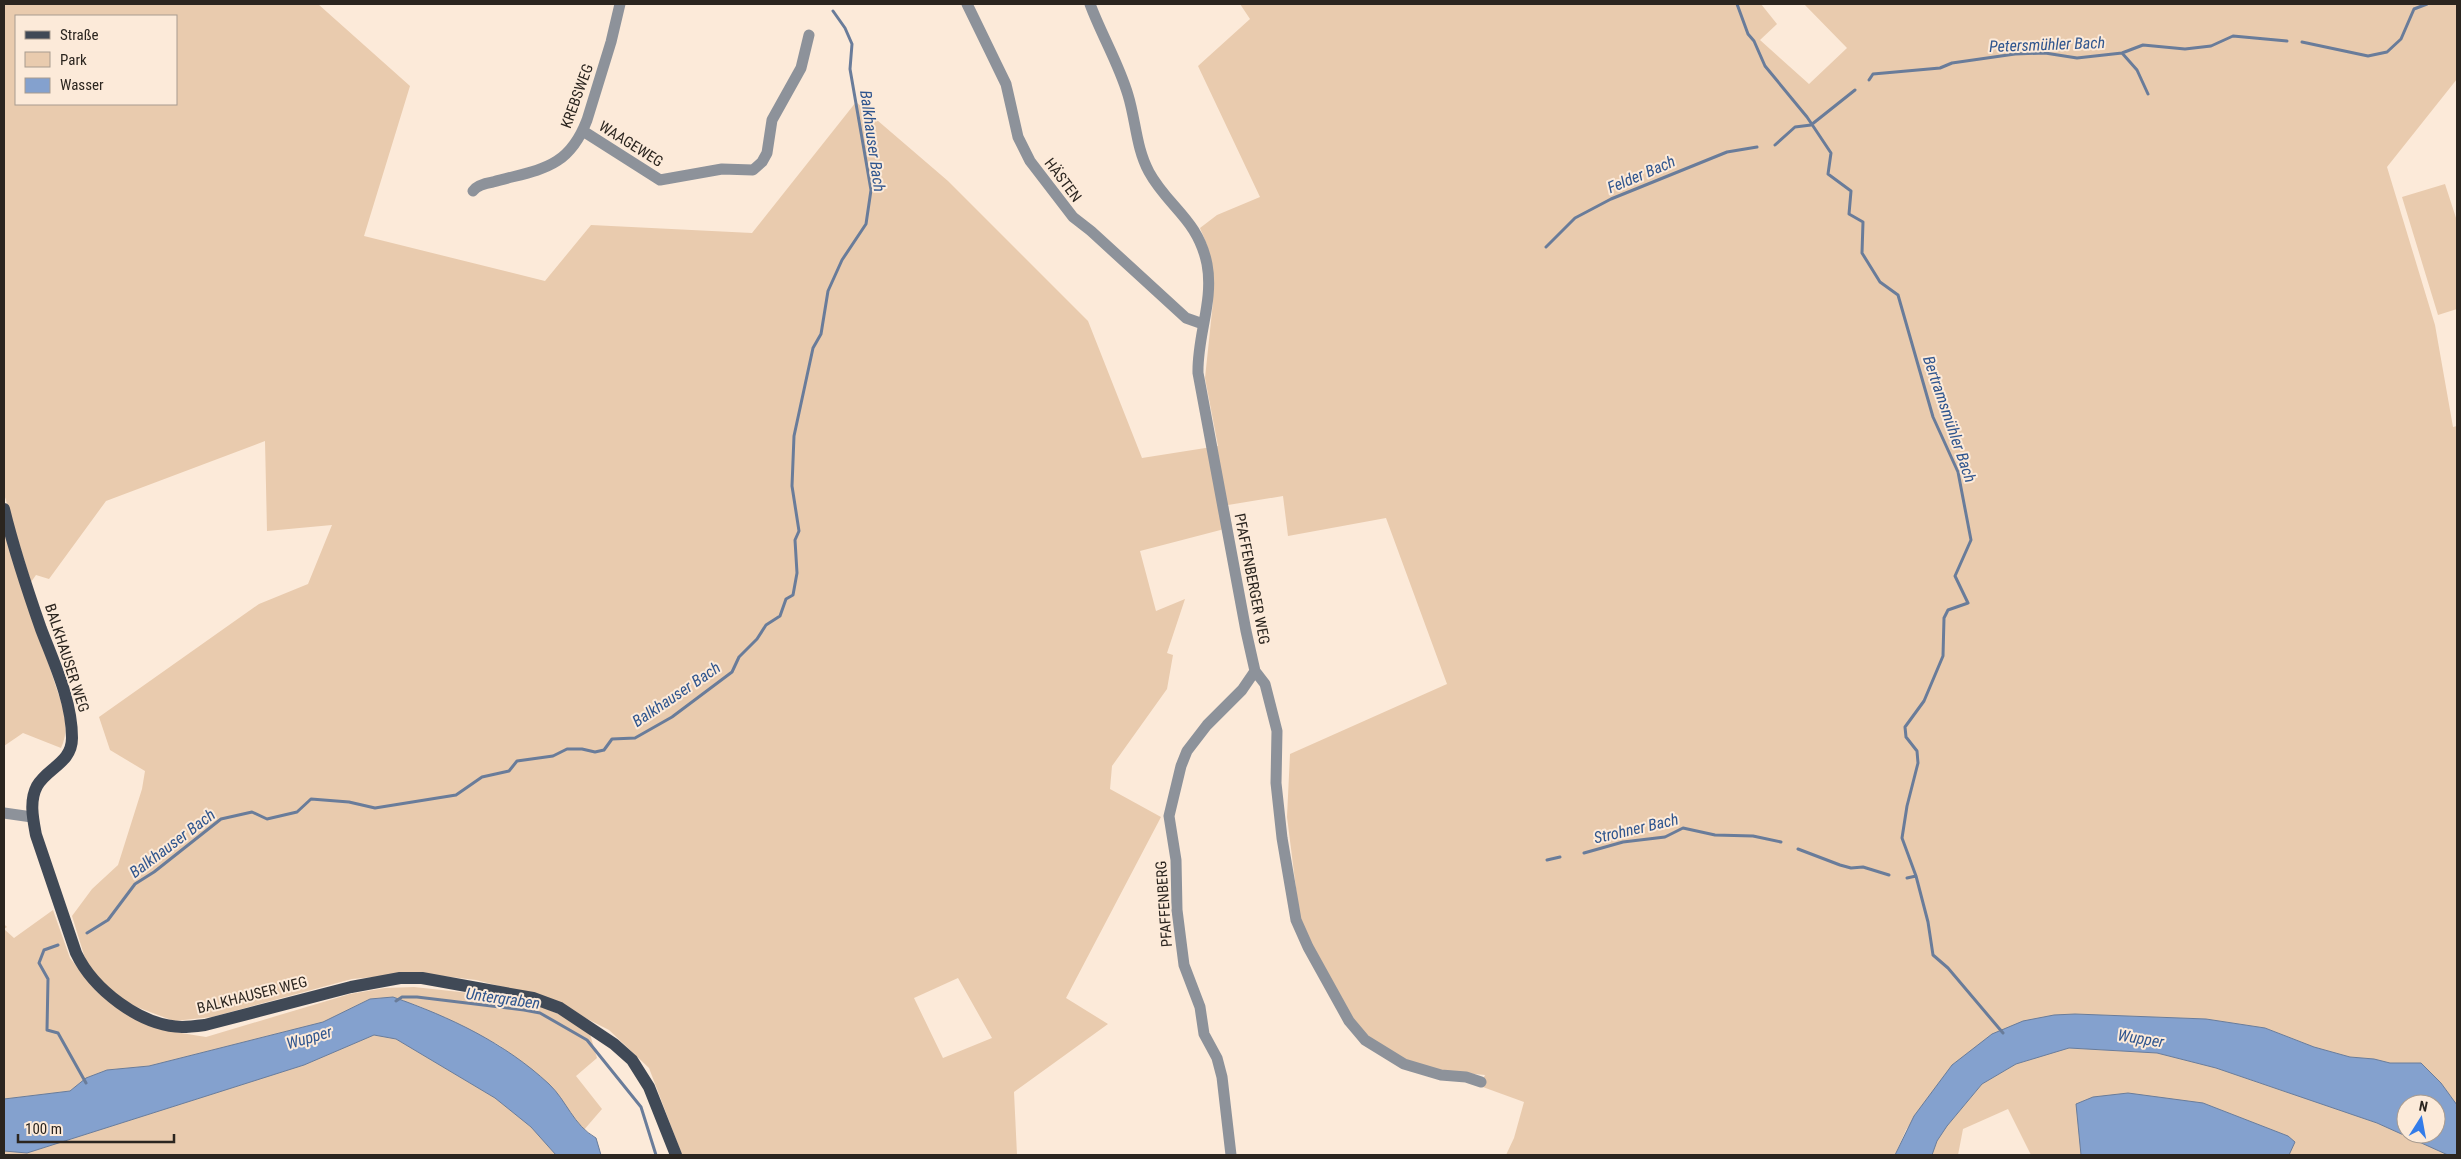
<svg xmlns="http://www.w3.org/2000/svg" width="2461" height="1159" viewBox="0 0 2461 1159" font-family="'Roboto Condensed',sans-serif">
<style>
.green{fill:#e9cbae;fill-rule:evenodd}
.water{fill:#84a1ce;stroke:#697c9a;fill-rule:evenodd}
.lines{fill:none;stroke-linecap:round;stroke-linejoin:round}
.stream{stroke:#697c9a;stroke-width:3}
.minor{stroke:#8d929a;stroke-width:11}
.major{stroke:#404956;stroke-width:12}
.labels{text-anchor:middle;stroke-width:4;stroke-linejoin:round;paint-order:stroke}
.street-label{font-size:15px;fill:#2b251f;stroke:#fcead9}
.water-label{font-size:16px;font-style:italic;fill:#2f558e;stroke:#fcead9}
</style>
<rect width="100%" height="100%" fill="#fcead9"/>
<path class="green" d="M4,4H318L410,86L364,236L545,281L591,225L752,233L856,102L948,181L1088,321L1142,458L1218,446L1205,378L1213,302L1207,245L1200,228L1217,215L1260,197L1198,66L1250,19L1240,4H1761L1777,24L1760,40L1809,84L1847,48L1804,4H2457V79L2387,167L2435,325L2453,427L2457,426V1105L2441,1083L2421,1063H2390L2374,1059L2350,1057L2314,1047L2265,1028L2206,1019L2075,1014L1970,1053L1952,1065L1906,1130L1895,1155H1506L1514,1138L1524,1102L1480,1086L1485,1075L1442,1071L1402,1059L1364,1037L1338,996L1300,920L1287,817L1290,754L1447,684L1386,518L1288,536L1283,496L1228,505L1232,527L1140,551L1156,611L1185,599L1167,653L1173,655L1167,689L1112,766L1110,789L1161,817L1066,998L1108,1024L1014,1092L1017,1155H682L649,1068L609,1030L546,998L476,980L417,973L352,979L212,1017L174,1021L134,1006L105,987L88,968L72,916L92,889L118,865L142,789L145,771L110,750L99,717L259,604L308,584L332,525L267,531L265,441L106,501L49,579L36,575L31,582L4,494ZM16,16H176V104H16ZM958,978L992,1038L943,1058L914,998Z
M2445,184L2457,221V309L2438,315L2402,197Z
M4,529L62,705C66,721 68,733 61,748L23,733L4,746Z
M53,910L70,958L96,991L135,1018L175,1032L206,1037L350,994L385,988L414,987L506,997L540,1006L565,1017L590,1034L597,1058L576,1076L602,1109L583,1131L550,1085L499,1045L421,1007L393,997L370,999L323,1022L149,1066L107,1070L86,1078L70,1091L4,1099V924L7,927L4,929L14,938Z
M374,1035L396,1039L495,1098L531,1127L556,1155H4V1151L27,1153L304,1065Z
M2068,1048L2157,1053L2216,1068L2377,1123L2448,1155H2289L2295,1142L2288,1136L2203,1103L2080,1139L2081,1155H2031L2008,1109L1963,1129L1958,1155H1932L1937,1141L1947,1126L1982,1084L2016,1064Z"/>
<path class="water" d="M393,997C450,1017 505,1043 549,1084C567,1101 573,1125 596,1138L601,1155H556L531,1127L495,1098L396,1039L374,1035L304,1065L27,1153L4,1151V1099L70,1091L86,1078L107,1070L149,1066L323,1022L370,999Z
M2075,1014L2206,1019L2265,1028L2314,1047L2350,1057L2374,1059L2390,1063H2421L2441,1083L2457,1105V1155H2448L2377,1123L2216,1068L2157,1053L2069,1048L2016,1064L1982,1084L1947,1126L1937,1141L1932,1155H1895L1914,1116L1952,1065L1992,1034L2023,1021L2054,1015ZM2406,1104H2436V1134H2406Z
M2128,1093L2203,1103L2288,1136L2295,1142L2289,1155H2081L2076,1104L2093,1097Z"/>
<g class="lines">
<path class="stream" d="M1737,4L1748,34L1754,41L1765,66L1807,117L1831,153L1828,174L1851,191L1849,214L1863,222L1862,253L1880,282L1898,295L1933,417L1958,472L1971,540L1955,576L1968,603L1948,610L1944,618L1943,656L1924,701L1905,727L1906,737L1917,751L1918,763L1907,806L1902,838L1916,876L1928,922L1933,955L1948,968L2003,1033
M2302,42L2368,56L2387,52L2401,39L2414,9L2427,4
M2122,53L2137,70L2148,94
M1869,80L1873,74L1940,68L1952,63L2015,54L2045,53L2077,58L2122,53L2143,45L2185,49L2211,46L2233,36L2287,41
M1775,145L1795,127L1811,125L1855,90
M1546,247L1575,218L1611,199L1727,152L1757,147
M1798,849L1840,865L1851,868L1863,867L1889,875
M1584,853L1623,842L1665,837L1683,828L1715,835L1753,836L1781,842
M1547,860L1560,857
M1907,878L1916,876
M87,933L108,920L135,884L154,872L221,819L252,812L267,819L297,812L311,799L349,802L375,808L456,795L482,777L509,771L517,761L553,756L567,749H582L595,752L604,750L612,739L635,738L672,717L732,672L739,657L757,639L766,625L780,616L786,599L793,595L797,573L795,540L799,531L792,486L794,436L813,348L821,334L828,291L842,260L866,224L871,190L850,69L852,44L845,28L833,11
M58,945L44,950L39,963L48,979L47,1030L58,1033L86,1083
M396,1001L402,997H417L524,1010L540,1013L587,1040L641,1107L656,1155"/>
<path class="minor" d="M967,4L1006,84L1018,137L1030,161L1073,217L1091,231L1186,318L1203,324
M1090,4C1101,34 1119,64 1128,95C1136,121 1136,148 1149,172C1168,207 1198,219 1207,264C1214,301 1197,336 1198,373L1246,631L1255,671L1265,684L1277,731L1276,783L1282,838L1296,920L1308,947L1349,1021L1365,1040L1404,1064L1441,1075L1466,1077L1481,1082
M583,131L660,180L722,169L753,170L762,162L767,153L772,120L801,68L809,35
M473,191C477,185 487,183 493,182C539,169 568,170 587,120L611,42L620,4
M4,813L32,817
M1231,1155L1222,1077L1217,1058L1204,1034L1200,1007L1184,965L1177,910L1176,860L1169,816L1181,766L1187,751L1207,725L1242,690L1255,671"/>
<path class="major" d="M4,509C14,550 27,589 41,629C54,663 72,701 72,738C72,763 47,768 37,786C29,801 33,819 36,835L76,953C93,989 140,1026 182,1027C189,1027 197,1026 205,1025L351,987L400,978H422L533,998L560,1008L614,1044L632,1060L649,1087L676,1155"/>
</g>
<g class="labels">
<g class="street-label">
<text transform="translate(577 96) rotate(-70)" y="5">KREBSWEG</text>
<text transform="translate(631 144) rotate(32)" y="5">WAAGEWEG</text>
<text transform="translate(1063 180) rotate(53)" y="5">HÄSTEN</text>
<text transform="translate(1252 579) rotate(79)" y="5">PFAFFENBERGER WEG</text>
<text transform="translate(67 658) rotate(72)" y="5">BALKHAUSER WEG</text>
<text transform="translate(1164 904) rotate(-94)" y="5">PFAFFENBERG</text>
<text transform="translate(252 995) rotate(-14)" y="5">BALKHAUSER WEG</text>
</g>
<g class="water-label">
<text transform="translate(2047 44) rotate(-2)" y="6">Petersmühler Bach</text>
<text transform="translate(873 141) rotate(82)" y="6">Balkhauser Bach</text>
<text transform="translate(1641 174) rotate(-23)" y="6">Felder Bach</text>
<text transform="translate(1950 419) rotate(71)" y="6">Bertramsmühler Bach</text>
<text transform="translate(676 694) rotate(-34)" y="6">Balkhauser Bach</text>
<text transform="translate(1636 828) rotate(-13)" y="6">Strohner Bach</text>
<text transform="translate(172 843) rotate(-37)" y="6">Balkhauser Bach</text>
<text transform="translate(503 998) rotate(8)" y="6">Untergraben</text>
<text transform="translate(309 1037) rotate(-16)" y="6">Wupper</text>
<text transform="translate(2141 1038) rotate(9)" y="6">Wupper</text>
</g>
</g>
<rect width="2461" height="1159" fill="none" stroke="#2b251f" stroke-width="10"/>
<rect x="15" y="15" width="162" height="90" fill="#fcead9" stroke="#a89b8f"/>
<rect x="25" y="31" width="25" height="8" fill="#404956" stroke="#a89b8f"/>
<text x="60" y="40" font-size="15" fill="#2b251f">Straße</text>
<rect x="25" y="52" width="25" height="15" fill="#e9cbae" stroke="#a89b8f"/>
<text x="60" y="65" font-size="15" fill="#2b251f">Park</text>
<rect x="25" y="78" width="25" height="15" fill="#84a1ce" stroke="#a89b8f"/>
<text x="60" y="90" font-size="15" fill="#2b251f">Wasser</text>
<g transform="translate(2421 1119) rotate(11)"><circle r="24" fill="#fcead9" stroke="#a89b8f"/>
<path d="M0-4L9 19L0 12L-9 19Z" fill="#337ce9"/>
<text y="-8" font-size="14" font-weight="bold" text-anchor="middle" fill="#2b251f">N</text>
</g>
<path d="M18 1134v8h156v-8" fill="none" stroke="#2b251f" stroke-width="2.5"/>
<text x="25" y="1134" font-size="15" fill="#2b251f" stroke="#fcead9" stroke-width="4" paint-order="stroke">100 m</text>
</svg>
